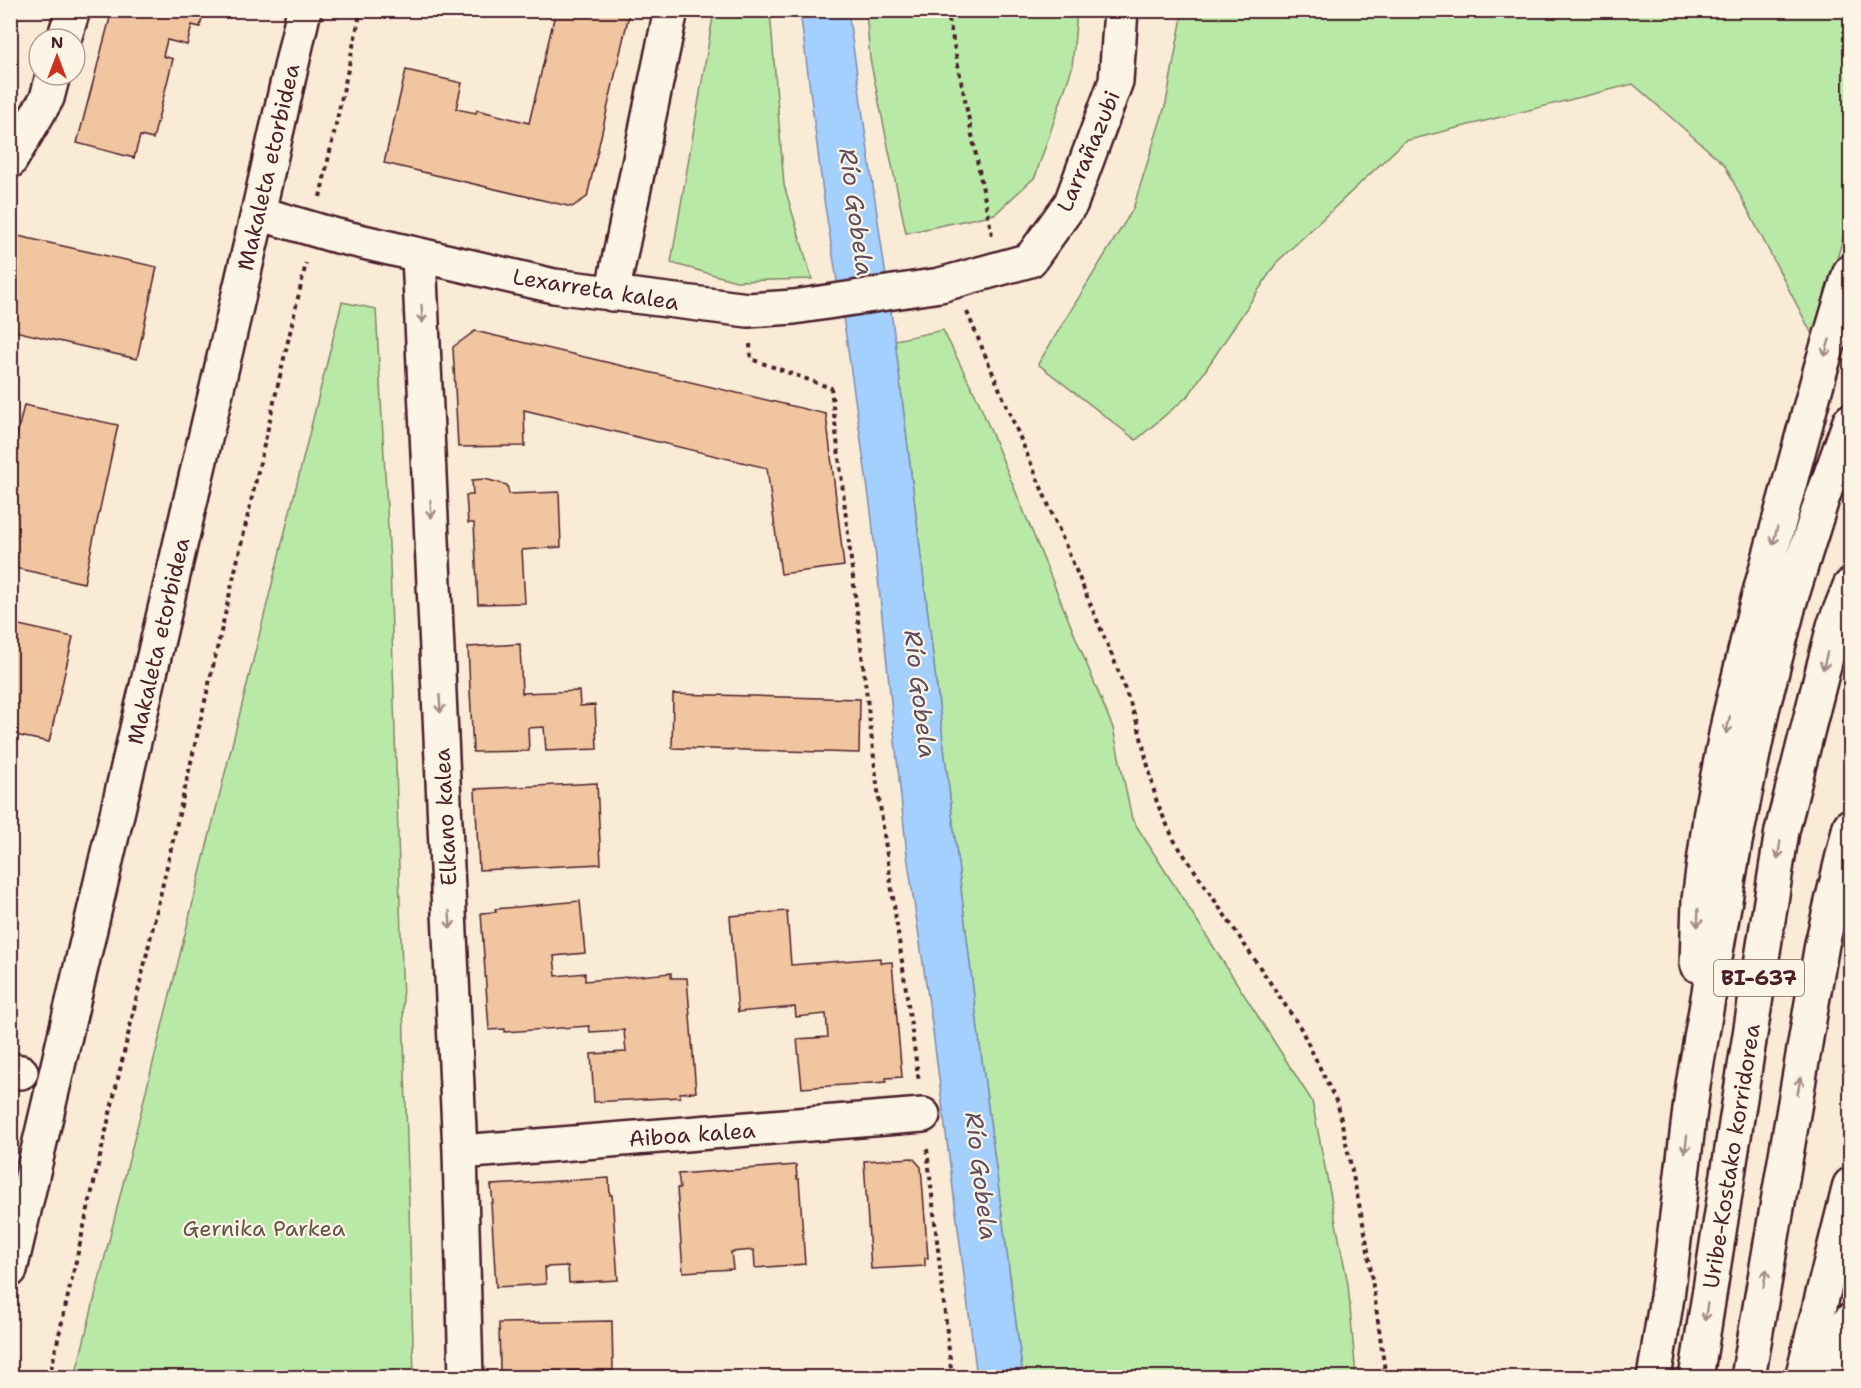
<svg xmlns="http://www.w3.org/2000/svg" width="1861" height="1388" viewBox="0 0 1861 1388" font-family="'Shantell Sans',sans-serif">
<style>
.green{fill:#b9e9a7;stroke:#828469;stroke-width:1.5}
.water{fill:#a3d0fe;stroke:#7f89aa;stroke-width:1.5}
.building{fill:#f0c59f;stroke:#4a1f2b;stroke-width:1.5}
.lines{fill:none;stroke-linecap:round;stroke-linejoin:round}
.street-casing{stroke:#4a1f2b;stroke-width:38}
.secondary-casing{stroke:#4a1f2b;stroke-width:38}
.highway-casing{stroke:#4a1f2b;stroke-width:38}
.path{stroke:#4a1f2b;stroke-width:4;stroke-dasharray:4.5 4.5;stroke-linecap:butt}
.street{stroke:#fcf5e5;stroke-width:33}
.secondary{stroke:#fcf5e5;stroke-width:33}
.highway{stroke:#fcf5e5;stroke-width:33}
.oneway{stroke:#a38a88}
.labels{text-anchor:middle;stroke-width:4.5;stroke-linejoin:round;paint-order:stroke}
.shield{fill:#fcf5e5;stroke:#7f5f63;stroke-width:1.5}
.shield-label{font-size:21px;font-weight:bold;fill:#4a1f2b}
.street-label{font-size:22px;fill:#4a1f2b;stroke:#fcf5e5}
.park-label{font-size:22px;fill:#66524a;stroke:#fcf5e5}
.water-label{font-size:24px;font-style:italic;fill:#604b60;stroke:#fcf5e5}
</style>
<rect width="100%" height="100%" fill="#faebd7"/>
<filter id="ink" filterUnits="userSpaceOnUse"><feTurbulence type="fractalNoise" baseFrequency=".0167" numOctaves="2"/><feDisplacementMap in="SourceGraphic" scale="12" xChannelSelector="R" yChannelSelector="G"/><feConvolveMatrix kernelMatrix="1 2 1 2 8 2 1 2 1" color-interpolation-filters="sRGB"/></filter>
<g filter="url(#ink)">
<path class="green" d="M714,11H770L784,185L812,279L736,281L671,263Z
M866,11H1077L1072,68L1035,177L995,214L906,233L870,59Z
M1183,11H1850V214L1814,338L1724,164L1633,84L1405,141L1277,262L1189,395L1136,440L1038,364L1133,209L1166,103Z
M342,302L376,309L390,564L414,1377H75Z
M943,330L978,400L1113,728L1132,819L1312,1101L1348,1284L1356,1377H1023L977,1022L895,340Z"/>
<path class="water" d="M800,11H848L895,340L977,1022L1023,1377H977L932,1024L907,855L871,511L846,336L824,200Z"/>
<path class="building" d="M112,10H204L200,27L192,25L187,45L167,40L163,56L173,59L153,139L140,136L134,158L77,143Z
M556,10H630L587,197L572,207L384,163L406,70L462,83L456,109L476,113L477,110L529,123Z
M18,236L157,267L137,359L10,330V268Z
M475,331L826,414L844,566L781,574L767,468L524,410L525,446L458,447L453,347Z
M24,405L118,425L84,583L10,567V465Z
M485,479L507,485L509,494L559,492L561,547L522,550L525,603L478,604L474,523H468L466,495H473L472,480Z
M10,623L73,637L49,742L10,734Z
M520,644L522,693L579,691L580,706L595,705L597,749L546,751L544,727L528,728L529,751L473,752L468,647Z
M673,694L860,699L859,753L672,748Z
M597,783L601,864L479,870L475,789Z
M580,901L585,953L554,956L556,976L585,973V981L671,973V978H687L696,1092L680,1093V1097L594,1102L591,1054L626,1052L624,1030L590,1032L589,1026L505,1032V1029L489,1030L481,913L496,912L495,909Z
M787,911L791,965L880,958V963L892,962L902,1077L886,1078V1082L802,1088L797,1039L828,1037L826,1014L796,1017L795,1007L738,1012L730,916Z
M913,1158L921,1167L928,1258H925V1266L871,1269L864,1161Z
M796,1165L797,1179H799L805,1264L755,1268L754,1250L731,1252L733,1269L683,1272L677,1188H680L678,1174Z
M609,1178L610,1195H612L618,1280L569,1283L568,1266L545,1267L546,1284L496,1287L491,1203H493L491,1185Z
M612,1321L613,1370L500,1372L499,1323Z"/>
<g class="lines">
<defs>
<path id="street" d="M64,39L73,10
M10,161L47,98L53,75
M258,213L333,235L554,286L748,310L794,307L940,285L1030,260L1071,203L1116,81L1121,10
M419,256L460,1152L466,1378
M612,294L671,10
M10,1070L21,1072
M460,1152L923,1115"/>
<path id="secondary" d="M10,1270L258,213L304,10"/>
<path id="highway" d="M1697,965L1699,900L1711,811L1729,719L1754,614L1821,368L1850,272
M1654,1378L1667,1297L1693,1085L1735,842L1762,710L1790,601L1822,499L1850,421
M1696,1378L1782,831L1834,626L1850,586
M1748,1378L1822,944L1850,826
M1802,1378L1850,1185
M1835,1378L1850,1321"/>
</defs>
<use href="#street" class="street-casing"/>
<use href="#secondary" class="secondary-casing"/>
<use href="#highway" class="highway-casing"/>
<path class="path" d="M947,10L992,235
M320,197L361,10
M967,312L1116,665L1138,725L1157,803L1174,840L1300,1027L1338,1105L1366,1237L1386,1378
M750,344L751,359L831,388L877,784L919,1082
M927,1149L952,1378
M49,1378L306,263"/>
<use href="#street" class="street"/>
<use href="#secondary" class="secondary"/>
<use href="#highway" class="highway"/>
</g>
<defs><path id="oneway-shaft" d="M-6 0H5M1.5-3L5.5 0L1.5 3" fill="none" stroke-width="1.6" stroke-linecap="round" stroke-linejoin="round" transform="scale(1.5)"/></defs>
<g class="oneway">
<use href="#oneway-shaft" transform="translate(422 314) rotate(87)"/>
<use href="#oneway-shaft" transform="translate(1827 348) rotate(107)"/>
<use href="#oneway-shaft" transform="translate(431 509) rotate(87)"/>
<use href="#oneway-shaft" transform="translate(1775 536) rotate(105)"/>
<use href="#oneway-shaft" transform="translate(1825 661) rotate(104)"/>
<use href="#oneway-shaft" transform="translate(440 704) rotate(87)"/>
<use href="#oneway-shaft" transform="translate(1728 725) rotate(102)"/>
<use href="#oneway-shaft" transform="translate(1779 850) rotate(99)"/>
<use href="#oneway-shaft" transform="translate(1698 918) rotate(92)"/>
<use href="#oneway-shaft" transform="translate(450 920) rotate(87)"/>
<use href="#oneway-shaft" transform="translate(1799 1086) rotate(-80)"/>
<use href="#oneway-shaft" transform="translate(1686 1144) rotate(97)"/>
<use href="#oneway-shaft" transform="translate(1765 1278) rotate(-80)"/>
<use href="#oneway-shaft" transform="translate(1706 1312) rotate(99)"/>
</g>
</g>
<g class="labels">
<rect class="shield" x="1714" y="960" width="90" height="36" rx="4.5"/>
<g class="shield-label">
<text x="1759" y="985">BI-637</text>
</g>
<g class="street-label">
<text transform="translate(1088 151) rotate(-67)" y="8">Larrañazubi</text>
<text transform="translate(268 167) rotate(-77)" y="8">Makaleta etorbidea</text>
<text transform="translate(596 289) rotate(9)" y="8">Lexarreta kalea</text>
<text transform="translate(158 641) rotate(-77)" y="8">Makaleta etorbidea</text>
<text transform="translate(445 817) rotate(-93)" y="8">Elkano kalea</text>
<text transform="translate(692 1134) rotate(-4)" y="8">Aiboa kalea</text>
<text transform="translate(1731 1156) rotate(-81)" y="8">Uribe-Kostako korridorea</text>
</g>
<g class="park-label">
<text x="264" y="1236">Gernika Parkea</text>
</g>
<g class="water-label">
<text transform="translate(856 212) rotate(82)" y="8">Río Gobela</text>
<text transform="translate(920 694) rotate(83)" y="8">Río Gobela</text>
<text transform="translate(981 1176) rotate(83)" y="8">Río Gobela</text>
</g>
</g>
<rect width="1861" height="1388" fill="none" stroke="#fcf5e5" stroke-width="36"/>
<rect x="18" y="18" width="1825" height="1352" fill="none" stroke="#4a1f2b" stroke-width="2" filter="url(#ink)"/>
<g transform="translate(57 57)"><circle r="28" fill="#fcf5e5" stroke="#b59f9b" stroke-width="1.5"/>
<path d="M0-4.5L10 22L0 15L-10 22Z" fill="#c8321e"/>
<text y="-9" font-size="16" font-weight="bold" text-anchor="middle" fill="#4a1f2b">N</text>
</g>
</svg>
